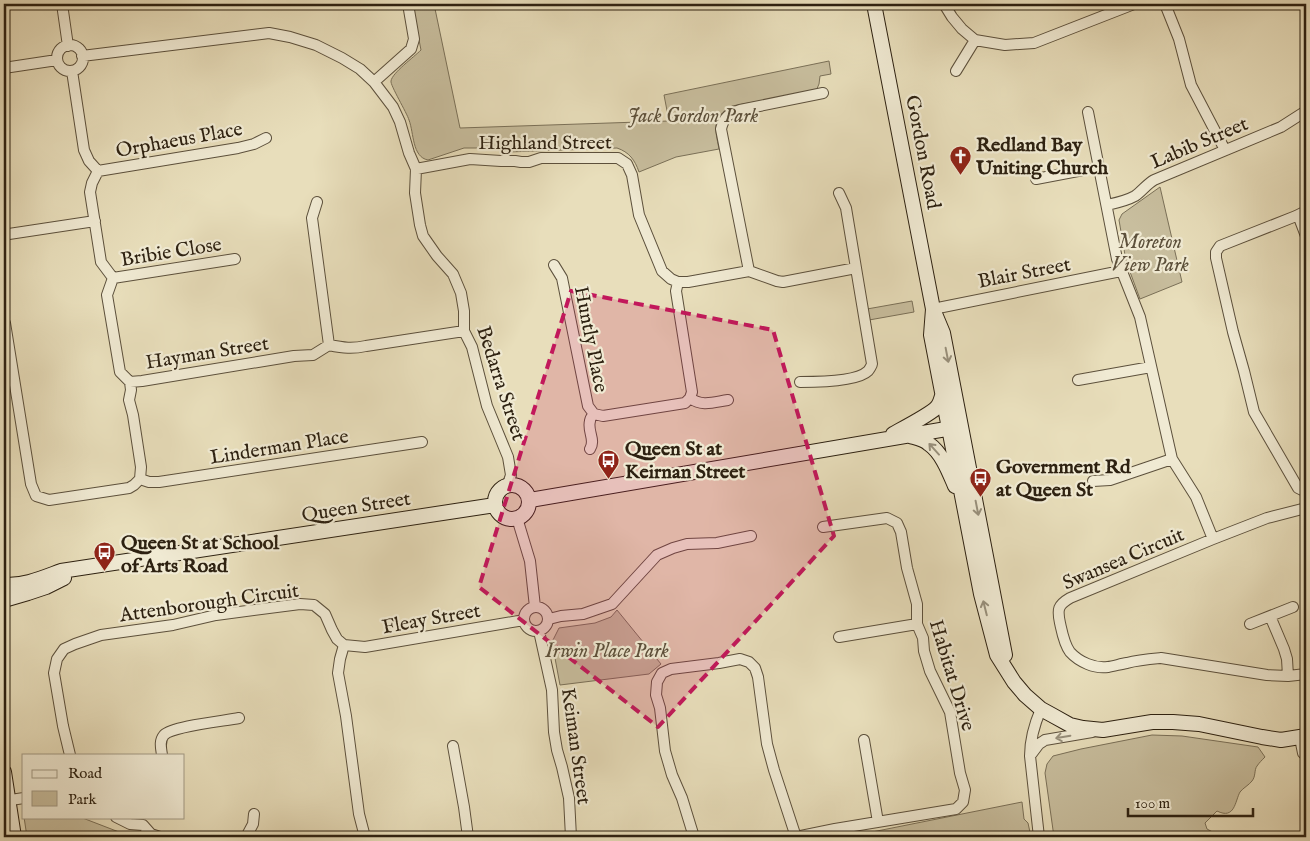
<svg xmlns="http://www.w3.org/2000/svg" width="1310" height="841" viewBox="0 0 1310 841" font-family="'IM FELL English',serif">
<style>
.green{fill:#c8be9e;stroke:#7a7058}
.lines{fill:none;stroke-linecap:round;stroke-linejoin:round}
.stream{stroke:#776c54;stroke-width:2.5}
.street-casing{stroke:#5c503c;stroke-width:12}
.secondary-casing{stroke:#2d2111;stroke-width:16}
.street{stroke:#f0ead3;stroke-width:10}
.secondary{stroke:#f0ead3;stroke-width:14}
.oneway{stroke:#98907c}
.marked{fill:#c2185b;fill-opacity:0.2;stroke:#c2185b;stroke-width:4;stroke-dasharray:10 6;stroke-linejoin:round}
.labels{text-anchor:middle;stroke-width:4.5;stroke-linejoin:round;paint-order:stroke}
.park-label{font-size:20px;font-style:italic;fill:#5c503b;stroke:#f0ead3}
.street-label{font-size:20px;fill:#2d2111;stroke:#f0ead3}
.poi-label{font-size:20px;font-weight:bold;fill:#2d2111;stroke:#f0ead3;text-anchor:start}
</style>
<rect width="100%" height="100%" fill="#e8debb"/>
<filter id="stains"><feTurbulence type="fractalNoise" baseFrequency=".004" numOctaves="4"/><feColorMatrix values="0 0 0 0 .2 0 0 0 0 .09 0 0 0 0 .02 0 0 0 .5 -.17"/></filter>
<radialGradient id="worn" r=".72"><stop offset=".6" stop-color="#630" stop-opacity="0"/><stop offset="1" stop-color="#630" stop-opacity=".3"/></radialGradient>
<path class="green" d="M412,4H434L460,128L669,121L664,95L829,61L831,74L820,76L819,84L816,91L732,106C711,118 715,128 719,149L676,157L639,172C635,160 629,152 617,148L508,152L498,148H464L428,160C412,157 414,133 409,120C407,113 390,85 391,81C392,73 414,57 421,50Z
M1160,187L1182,282L1140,299L1126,261L1119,220L1122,214Z
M912,301L914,312L869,320L867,309Z
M617,610L661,664L649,674L560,685L552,642L559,628L595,623L611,617Z
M1152,735L1182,736L1258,747L1265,757C1262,760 1259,763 1257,766C1254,770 1256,776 1252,781C1249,785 1243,788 1240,792C1235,801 1235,820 1217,811L1205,823L1207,829L1222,837H1054L1045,773L1047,764L1053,756L1081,749Z
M1022,802L1024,819L1028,823L1031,837H847Z
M24,817H80L132,837H27Z"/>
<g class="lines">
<path class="stream" d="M1093,837C1108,831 1130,831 1144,837"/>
<defs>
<path id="street" d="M62,4L68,46
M944,4L952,17L962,29L975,40L1005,45L1034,43L1134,4
M1165,4L1179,39L1191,85L1225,150
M57 58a13 13 0 1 1 26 0a13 13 0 1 1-26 0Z
M82,56L269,33L290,37L316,45L342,58L360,69L374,82L393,107L400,122L409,153L416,169L415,193L420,225L423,236L437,256L453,274L461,293L464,311V331L472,347L487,406L508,457L511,475L508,484
M4,68L57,60
M72,71L84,150L89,161L98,171L92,183L90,192L101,262L113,278L107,295L120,372L130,382L142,381L294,356L313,355L329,345C344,348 352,349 366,346L464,331
M956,71L975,40
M374,82L411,49L414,39L408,4
M1088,112L1117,259L1140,317L1172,459L1196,497L1213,539
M416,169L470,159L501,161H515L521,162H529L541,158H618L627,164L632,175L639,215L662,271L671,279L678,282H688L749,271L777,281L783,282L856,268
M98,171L238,148L254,144L266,138
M1036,179L1099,167
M317,202L312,218L329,345
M1107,205C1116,203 1126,201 1135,196C1142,191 1147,184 1154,180L1281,127L1306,111
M1306,211L1296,216L1220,246L1216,252V258L1233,332L1244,371L1254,412L1298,488L1306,492
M1298,215L1306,236
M4,233L9,234L95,221
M554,265L562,278L588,406L594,414L603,416L685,403L690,398L692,392L676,291L678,282
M749,271L721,129C724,117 728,114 740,110L823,93
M113,278L235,259
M933,309L1121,271
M5,323L31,484L36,496L49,500L129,488L134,485L140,479L141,467L133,415L129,400L131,390L130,382
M1078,380L1151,367
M800,382C815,382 857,382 868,371C869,370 872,365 872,364L846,208L839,193
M690,398C702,407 714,402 728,400
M590,449C596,440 587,431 590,421C590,418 592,416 594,414
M140,479L149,482H159L422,442
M1093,481L1110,480L1172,459
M1306,508L1267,518L1213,539L1070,598C1058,605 1057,609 1060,623C1062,632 1064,644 1070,652C1079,662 1095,669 1108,667C1114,666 1121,664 1127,663C1138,660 1150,659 1161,658L1267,675L1288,676L1306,674
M517,518L530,561L535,607
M524 619a12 12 0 1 1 24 0a12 12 0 1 1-24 0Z
M1270,616L1284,649L1287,659L1288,676
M549,619L561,616L583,614L612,604L657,555L673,548L687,544L717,543L751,536
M1250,624L1293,607
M539,631L552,690L554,732L557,750L562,767L569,798L571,837
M839,637L917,624
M344,645L365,647L524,620
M1300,738L1303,753L1306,756
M864,740L878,822
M453,746L464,807L468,837
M70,755L63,726L54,673L57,659L64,649L75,644L101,635L173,625L216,615L300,604L314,605L325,614L332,630L337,639L344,645L340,659L338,673L346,716L359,814L365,837
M162,755C161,748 159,741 164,735C173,726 224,721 239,718
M1030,756L1039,744L1045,740L1092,732
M4,801L24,798
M116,817L130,824L143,825L151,834L160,837
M246,837L253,824L254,814
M694,837L682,798L672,775L665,751L660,708L656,695L657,682L662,673L671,669L719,663L740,659L749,662L755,668L758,677L767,744L774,770L796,837
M796,837L835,829L956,809L963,802L965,790L960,773L950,712L930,671L924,651L923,638L917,624V604L907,568L901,532L897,523L887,518L823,527
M1039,837L1030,756C1030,739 1034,725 1041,709"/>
<path id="secondary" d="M874,4L933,309L943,333L1005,655
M933,309L931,335L981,594L997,655L1014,682L1025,695L1041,709L1052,715L1070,725L1083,728L1103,730L1152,722H1173L1199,724L1262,737L1281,740L1306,736
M893,434C902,429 931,414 937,407C940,404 941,399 942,396
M910,436C917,438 924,439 929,444C942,453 949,472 955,486
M495 502a17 17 0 1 1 34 0a17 17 0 1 1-34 0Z
M530,500L958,427
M4,585C24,586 42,578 61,571L495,505
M4,600L28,593L46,587L64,578
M4,772L14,837"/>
</defs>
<use href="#street" class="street-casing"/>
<use href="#secondary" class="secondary-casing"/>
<use href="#street" class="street"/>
<use href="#secondary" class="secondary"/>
</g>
<defs><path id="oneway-shaft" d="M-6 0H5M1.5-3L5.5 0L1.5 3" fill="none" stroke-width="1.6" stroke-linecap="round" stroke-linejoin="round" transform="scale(1.25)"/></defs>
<g class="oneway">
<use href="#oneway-shaft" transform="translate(947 355) rotate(79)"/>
<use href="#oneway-shaft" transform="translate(934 449) rotate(-132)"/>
<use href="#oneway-shaft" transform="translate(977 508) rotate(79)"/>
<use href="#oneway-shaft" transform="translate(985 608) rotate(-104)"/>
<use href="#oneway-shaft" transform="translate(1063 737) rotate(170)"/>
</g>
<path class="marked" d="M571,291L773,330L834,536L658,727L479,587Z"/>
<defs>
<symbol id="church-pin" viewBox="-11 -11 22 30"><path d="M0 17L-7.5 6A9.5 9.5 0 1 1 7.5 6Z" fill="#8f2418" stroke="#f0ead3"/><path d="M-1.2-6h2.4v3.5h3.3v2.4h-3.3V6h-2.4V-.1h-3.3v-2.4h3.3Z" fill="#fff"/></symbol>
<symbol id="bus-pin" viewBox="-11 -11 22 30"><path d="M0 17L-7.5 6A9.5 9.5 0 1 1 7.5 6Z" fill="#8f2418" stroke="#f0ead3"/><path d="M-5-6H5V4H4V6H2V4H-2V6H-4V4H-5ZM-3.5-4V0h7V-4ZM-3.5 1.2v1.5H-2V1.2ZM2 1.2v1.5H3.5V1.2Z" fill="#fff"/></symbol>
</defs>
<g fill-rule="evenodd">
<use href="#church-pin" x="948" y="144" width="25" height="34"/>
<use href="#bus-pin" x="596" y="448" width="25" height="34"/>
<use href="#bus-pin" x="968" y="466" width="25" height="34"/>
<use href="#bus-pin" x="92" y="540" width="25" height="34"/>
</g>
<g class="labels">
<g class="park-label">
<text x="693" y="122">Jack Gordon Park</text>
<text x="1150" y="248">Moreton<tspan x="1150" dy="23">View Park</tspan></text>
<text x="607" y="657">Irwin Place Park</text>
</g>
<g class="street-label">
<text transform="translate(179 139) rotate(-10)" y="7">Orphaeus Place</text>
<text x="545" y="149">Highland Street</text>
<text transform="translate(1199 142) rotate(-23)" y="7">Labib Street</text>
<text transform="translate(924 152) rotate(79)" y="7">Gordon Road</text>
<text transform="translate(171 251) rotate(-9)" y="7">Bribie Close</text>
<text transform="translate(1024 272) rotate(-11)" y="7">Blair Street</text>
<text transform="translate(592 339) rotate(79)" y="7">Huntly Place</text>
<text transform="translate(207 352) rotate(-9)" y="7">Hayman Street</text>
<text transform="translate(502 383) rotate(72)" y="7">Bedarra Street</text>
<text transform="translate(279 446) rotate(-9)" y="7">Linderman Place</text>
<text transform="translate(356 506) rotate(-9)" y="7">Queen Street</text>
<text transform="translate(1123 558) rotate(-23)" y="7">Swansea Circuit</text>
<text transform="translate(209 602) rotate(-8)" y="7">Attenborough Circuit</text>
<text transform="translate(431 618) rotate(-10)" y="7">Fleay Street</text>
<text transform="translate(953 675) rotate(73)" y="7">Habitat Drive</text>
<text transform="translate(577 746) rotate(82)" y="7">Keiman Street</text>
</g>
<g class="poi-label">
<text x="976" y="151">Redland Bay<tspan x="976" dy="23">Uniting Church</tspan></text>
<text x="625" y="455">Queen St at<tspan x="625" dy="23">Keirnan Street</tspan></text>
<text x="996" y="473">Government Rd<tspan x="996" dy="23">at Queen St</tspan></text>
<text x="121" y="549">Queen St at School<tspan x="121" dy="23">of Arts Road</tspan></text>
</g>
</g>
<rect width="1310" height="841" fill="none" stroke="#e8debb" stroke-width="20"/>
<rect x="5" y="5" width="1300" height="831" fill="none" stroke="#2d2111" stroke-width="2.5"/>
<rect x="10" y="10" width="1290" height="821" fill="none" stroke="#2d2111"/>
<rect x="22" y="754" width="162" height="65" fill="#f0ead3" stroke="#a29a85"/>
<rect x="32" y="770" width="25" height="8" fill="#f0ead3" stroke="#a29a85"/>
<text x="68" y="778" font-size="15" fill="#2d2111">Road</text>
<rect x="32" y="791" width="25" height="15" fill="#c8be9e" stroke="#a29a85"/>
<text x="68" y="804" font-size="15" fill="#2d2111">Park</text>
<path d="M1128 808v8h125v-8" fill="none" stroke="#2d2111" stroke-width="2.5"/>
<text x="1135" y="808" font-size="15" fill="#2d2111" stroke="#f0ead3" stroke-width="4" paint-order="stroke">100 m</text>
<rect width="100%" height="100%" filter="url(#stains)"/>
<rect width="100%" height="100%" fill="url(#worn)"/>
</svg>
